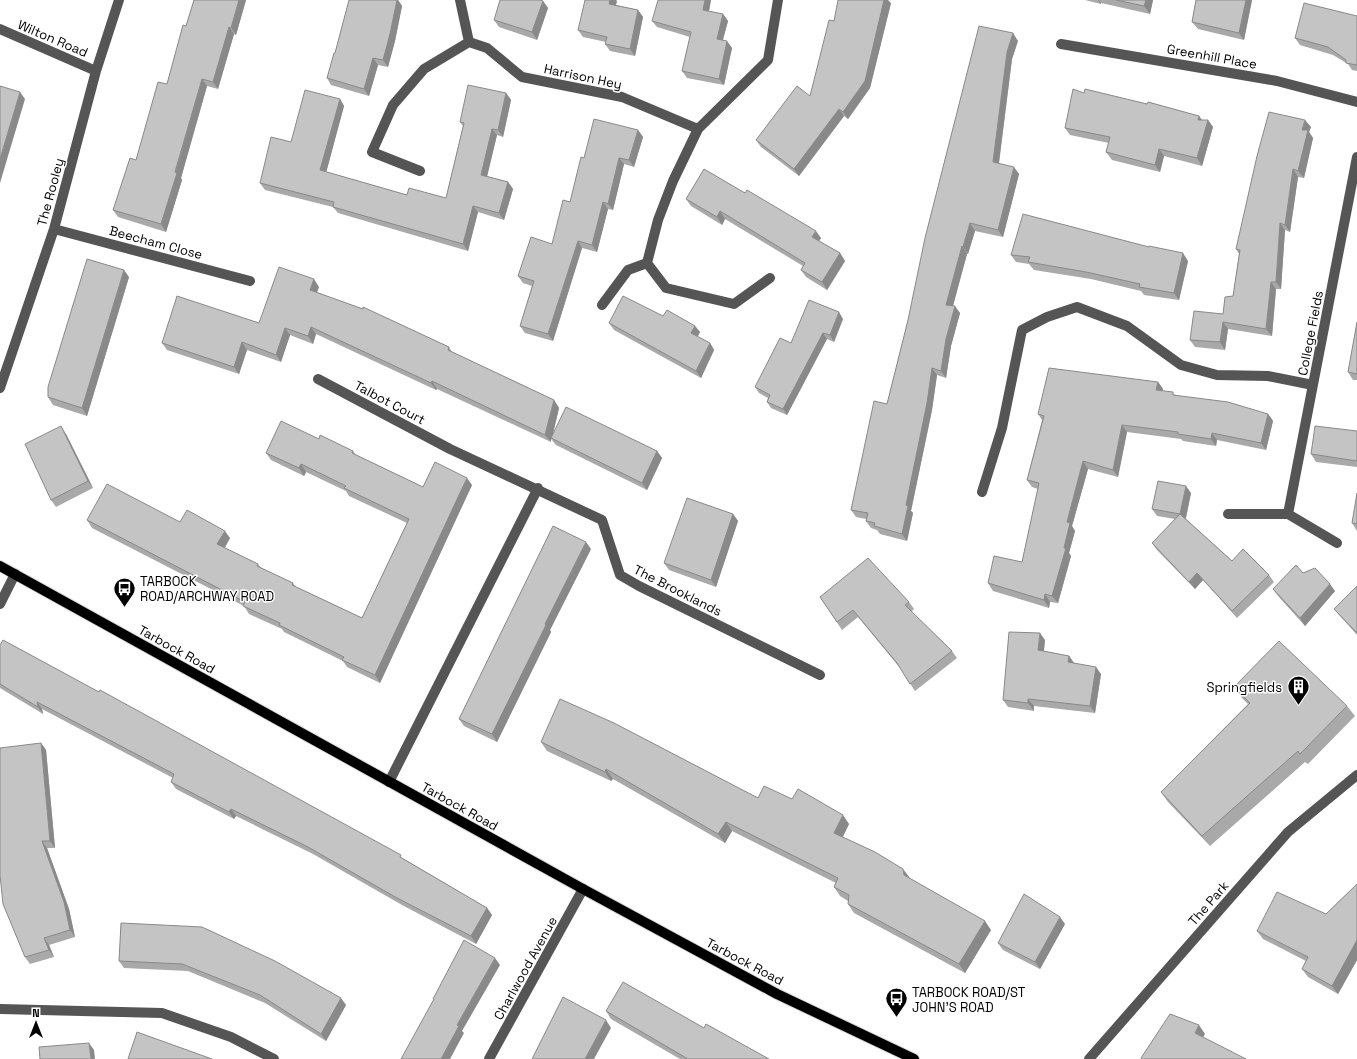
<svg xmlns="http://www.w3.org/2000/svg" width="1357" height="1059" viewBox="0 0 1357 1059" font-family="'Space Grotesk',sans-serif">
<style>
.lines{fill:none;stroke-linecap:round;stroke-linejoin:round}
.major-casing{stroke:#dbdbdb;stroke-width:12}
.minor{stroke:#555;stroke-width:10}
.major{stroke:#000;stroke-width:10}
.wall{fill:#a9a9a9}
.shaded-wall{fill:#898989}
.building{fill:#c4c4c4;stroke:#898989}
.labels{text-anchor:middle;stroke-width:3;stroke-linejoin:round;paint-order:stroke}
.street-label{font-size:13px;fill:#000;stroke:#fff}
.poi-label{font-size:13px;fill:#000;stroke:#fff;text-anchor:start}
</style>
<rect width="100%" height="100%" fill="#fff"/>
<g class="lines">
<defs>
<path id="major" d="M0,566L583,889L777,994L914,1059"/>
</defs>
<use href="#major" class="major-casing"/>
<path class="minor" d="M460,0L469,42L487,48L522,77L622,97L698,129
M0,29L96,71
M1061,44L1277,81L1357,102
M420,171L372,152L393,105L424,69L469,42
M54,229L250,281
M770,278L734,304L666,288L647,263L658,220L673,181L698,129L768,60L778,0
M602,305L628,270L647,263
M318,379L450,449L602,520L620,575L639,586L820,675
M0,388L54,229L96,71L119,0
M982,492L1002,428L1022,330L1047,317L1077,307L1127,326L1181,365L1217,375L1268,376L1313,385
M1228,514H1288L1337,543
M1288,514L1357,157
M0,604L15,574
M389,782L538,488
M0,1009L162,1013L231,1037L274,1059
M489,1059L583,889
M1089,1059L1288,832L1357,775"/>
<use href="#major" class="major"/>
</g>
<path class="wall" d="M194,0H246L236,35L234,34L218,89L207,86L181,178L182,180L166,232L118,217L113,210L136,160L167,84L186,26Z
M349,0H398L402,6L395,41L388,67L378,65L369,96L331,85L327,78L335,53Z
M711,0L709,11L723,14L728,21L723,40L732,48L724,85L687,78L682,71L690,37L657,27L652,21Z
M1085,0H1153L1150,14L1101,3V4Z
M1196,0H1252L1244,40L1198,29L1192,22Z
M543,1L548,8L537,40L499,27L494,20Z
M617,1L616,5L638,10L643,17L635,56L610,51L605,44L606,42L583,37L578,30Z
M891,3L870,88L848,119L844,116L799,176L761,147L756,140L810,96L834,21Z
M1357,16V71L1352,70L1348,64L1333,55L1300,45L1295,38Z
M1018,41L1012,59L999,164L1019,174L1003,237L975,231L968,254H967L953,306L960,313L951,346L946,378L937,375L932,410L911,511L913,513L907,541L880,534L877,530L871,528L866,521V519L856,517L851,510L887,404L908,320Z
M506,93L511,100L503,137L497,135L487,176L508,182L513,189L504,220L478,212L468,251L338,213L333,207L265,190L260,183L291,142L340,99L344,106L326,172L407,195L446,198L463,126L460,122Z
M1084,93L1199,116L1202,120H1208L1213,127L1202,166L1164,156L1160,172L1112,160L1106,152L1109,143L1070,135L1065,128Z
M1311,127L1309,132L1313,138L1304,178L1298,177L1290,232L1285,230L1281,289H1276L1272,336L1228,329L1225,350L1195,347L1190,340L1223,314L1233,296L1239,254L1236,249Z
M638,130L643,137L634,167L624,164L613,210L608,209L597,252L582,248L553,341L525,333L520,326L532,286L523,283L518,276L552,244L570,202L584,158Z
M686,199L821,238L819,241L840,253L845,261L827,290L806,277L801,270L803,266L725,219L722,225L691,206Z
M1011,255L1188,261L1179,300L1144,295L1141,291L1091,279L1034,270L1029,264L1016,262Z
M129,277L87,416L53,405L48,397Z
M319,287L317,292L449,347L452,352L554,400L559,408L553,433L657,451L662,458L647,490L556,445L551,439V442L437,389L436,390L316,334L313,344L290,335L281,362L247,350L239,374L167,350L162,343L259,323Z
M663,316L695,326L700,332L697,337L710,343L714,350L701,378L614,330L609,323Z
M843,319L834,342L827,339L787,415L771,408L767,402L768,398L759,393L755,387L791,343Z
M1357,322V380H1353L1348,372Z
M1158,382L1163,389V391L1176,395L1268,414L1273,421L1266,450L1217,440L1216,446L1183,441L1181,439L1127,432L1118,477L1088,469L1072,526L1075,531L1069,553L1071,556L1058,603L1050,602L1049,608L993,591L988,583L1022,562L1038,489L1032,487L1027,480L1042,420L1038,414Z
M1357,431V467L1316,462L1311,454Z
M66,434L93,488L56,507L51,500Z
M319,439L353,451L356,455L423,487L472,485L380,683L347,667L343,661L284,632L282,629L249,614L244,606L92,528L87,520L180,522L230,538L225,548L258,564L261,568L293,583L296,587L362,618L407,523L349,496L346,491L306,472L304,476L271,460L266,453Z
M1191,493L1186,519L1232,561L1269,575L1274,582L1237,618L1203,580L1195,589L1157,550L1152,543L1175,519L1157,516L1152,509Z
M1357,493V531L1352,523Z
M733,514L738,521L716,587L669,570L664,563Z
M591,549L550,630L551,632L497,742L464,726L459,719Z
M1303,573L1335,591L1305,626L1278,596L1273,589Z
M1357,586V635L1340,616L1334,609Z
M820,597L909,602L914,609L911,612L952,651L957,658L915,691L900,668L858,617L842,630Z
M1045,640L1044,651L1069,656L1074,663L1101,674L1095,713L1034,706V711L1008,707L1003,700Z
M0,645L404,859L487,908L492,915L476,944L402,905L313,854L236,816L234,819L176,789L171,782L173,778L42,709L43,714L0,688Z
M1234,687L1347,706L1355,716L1308,764L1305,762L1210,846L1168,802L1161,792L1248,704L1242,698Z
M541,742L758,798L792,799L849,824L843,837L909,878L991,930L965,973L854,913L848,904V901L840,896L834,887L836,883L732,831L725,843L613,779L611,781L547,751Z
M41,743L46,750L55,848H47L69,909L75,937L49,945L54,957L30,964L25,957Z
M1357,884V960L1338,994L1308,977L1302,969L1306,961L1263,939L1257,931L1326,914Z
M121,923L346,1005L326,1041L265,1003L188,971L124,968L119,961Z
M1065,924L1040,969L1003,950L998,943Z
M606,1011L704,1028L769,1059H680L611,1019Z"/>
<path class="shaded-wall" d="M239,0H246L236,35L231,28Z
M397,0H398L402,6L395,41L388,67L383,60Z
M610,0H616L617,1L614,11L609,4Z
M705,0H711L708,16L703,10Z
M884,0H888L891,3L870,88L848,119L843,112Z
M1098,0H1099L1101,3V4Z
M1146,0H1153L1150,14L1144,6Z
M1246,0H1252L1244,40L1239,33Z
M543,1L548,8L537,40L532,32Z
M638,10L643,17L635,56L630,49Z
M723,14L728,21L721,46L717,39Z
M229,27L234,34L218,89L213,82Z
M1013,33L1018,41L1012,59L998,169L993,162L1007,52Z
M727,41L732,48L724,85L719,79Z
M373,58L378,65L369,96L364,89Z
M202,79L207,86L181,178L182,180L166,232L161,224Z
M20,92L25,99L0,183V159Z
M506,93L511,100L503,137L498,130Z
M340,99L344,106L325,177L320,170Z
M839,109L844,116L799,176L794,169Z
M1199,116L1204,123L1198,120Z
M1208,120L1213,127L1202,166L1197,158Z
M1305,120L1311,127L1309,132L1313,138L1304,178L1298,171L1302,130Z
M492,129L497,135L486,181L481,175Z
M638,130L643,137L634,167L629,160Z
M1159,149L1164,156L1160,172L1155,165Z
M619,158L624,164L613,210L608,204Z
M1014,167L1019,174L1003,237L998,230Z
M1293,169L1298,177L1290,232L1285,225Z
M508,182L513,189L504,220L499,213Z
M603,202L608,209L597,252L592,245Z
M473,206L478,212L468,251L463,244Z
M720,211L725,219L722,225L717,217Z
M970,223L975,231L968,254L963,247Z
M1280,223L1285,230L1281,289L1276,282Z
M816,231L821,238L817,244L812,237Z
M578,241L582,248L553,341L548,334Z
M962,246L967,254L951,313L946,305Z
M840,253L845,261L827,290L822,282Z
M1183,253L1188,261L1179,300L1174,293Z
M124,270L129,277L87,416L82,408Z
M314,279L319,287L315,297L310,290Z
M1271,282L1276,289L1272,336L1266,329Z
M955,306L960,313L951,346L946,378L941,371L946,339Z
M839,312L843,319L834,342L830,335Z
M1223,322L1228,329L1225,350L1220,342Z
M695,326L700,332L696,340L691,333Z
M311,327L316,334L313,344L308,336Z
M285,328L290,335L281,362L276,355Z
M823,333L827,339L787,415L783,409Z
M242,342L247,350L239,374L234,367Z
M710,343L714,350L701,378L696,371Z
M932,368L937,375L932,410L911,511L913,513L907,541L902,534L906,505Z
M432,381L437,389L436,390L431,383Z
M1158,382L1163,389L1161,397L1156,390Z
M554,400L559,408L552,438H551V442L545,435Z
M1268,414L1273,421L1266,450L1261,443Z
M1122,425L1127,432L1118,477L1113,470Z
M61,426L66,434L93,488L88,481Z
M1212,433L1217,440L1216,446L1211,439Z
M657,451L662,458L647,490L642,483Z
M1083,461L1088,469L1072,526L1075,531L1069,553L1071,556L1058,603L1052,596L1064,548L1067,522Z
M301,464L306,472L304,476L299,468Z
M467,478L472,485L380,683L375,675Z
M1186,486L1191,493L1185,521L1180,514Z
M733,514L738,521L716,587L711,580Z
M225,531L230,538L222,551L217,544Z
M586,542L591,549L550,630L551,632L497,742L492,734L545,624Z
M1197,573L1203,580L1195,589L1189,582Z
M1330,584L1335,591L1305,626L1300,618Z
M1045,594L1050,602L1049,608L1044,600Z
M1040,633L1045,640L1043,658L1038,650Z
M1069,656L1074,663L1073,669L1068,662Z
M1096,667L1101,674L1095,713L1090,706Z
M1028,699L1034,706V711L1028,703Z
M37,702L42,709L43,714L38,707Z
M41,743L46,750L55,848L50,841Z
M606,769L613,779L611,781L605,772Z
M231,809L236,816L234,819L229,812Z
M843,815L849,824L840,842L834,833Z
M726,822L732,831L725,843L718,834Z
M42,841L47,848L69,909L75,937L70,930Z
M903,869L910,878L904,875Z
M487,908L492,915L476,944L471,936Z
M1060,917L1065,924L1040,969L1035,962Z
M985,921L991,930L965,973L959,964Z
M44,938L49,945L54,957L49,950Z
M1357,940V960L1338,994L1332,986Z
M495,958L500,965L462,1031L464,1033L450,1059H441L457,1025Z
M341,998L346,1005L326,1041L321,1034Z
M606,1020L611,1028L594,1059H585Z
M1199,1025L1205,1034L1201,1041L1195,1033Z
M89,1043L94,1050L95,1059H91Z"/>
<path class="building" d="M194,0H239L231,28L229,27L213,82L202,79L175,172L177,173L161,224L113,210L130,158L136,160L158,82L167,84L183,25L186,26Z
M349,0H397L390,34L383,60L373,58L364,89L327,78L334,53H335Z
M500,0H540L543,1L532,32L494,20Z
M585,0H610L609,4L638,10L630,49L605,44L607,37L578,30Z
M658,0H705L703,10L723,14L717,39L727,41L719,79L682,71L691,32L652,21Z
M838,0H884L865,81L843,112L839,109L794,169L756,140L797,86L810,96L829,20L834,21Z
M1116,0H1146L1144,6Z
M1196,0H1246L1239,33L1192,22Z
M1304,3L1357,16V65L1346,63V60L1328,47L1295,38Z
M979,26L1013,33L1007,52L993,162L1014,167L998,230L970,223L963,247L962,246L946,305L955,306L946,339L941,371L932,368L927,403L906,505L908,506L902,534L874,526L875,523L866,521L868,513L851,510L874,401L887,404L908,320L925,238Z
M468,85L506,93L498,130L492,129L481,175L508,182L499,213L473,206L463,244L333,207L334,202L260,183L271,137L291,142L305,90L340,99L320,170L407,195L409,188L446,198L464,123L460,122Z
M0,86L20,92L0,159Z
M1073,89L1084,93L1085,89L1147,104L1148,102L1199,116L1198,120H1208L1197,158L1159,149L1155,165L1106,152L1110,137L1065,128Z
M1269,112L1305,120L1302,130H1308L1298,171L1293,169L1285,225L1280,223L1276,282H1271L1266,329L1223,322L1220,342L1190,340L1194,311L1223,314L1225,297L1233,296L1240,250L1236,249L1257,156Z
M594,119L638,130L629,160L619,158L608,204L603,202L592,245L578,241L548,334L520,326L534,281L518,276L531,237L552,244L563,200L570,202L581,157L584,158Z
M704,169L745,193L747,190L816,231L812,237L840,253L822,282L801,270L805,263L720,211L717,217L686,199Z
M1023,214L1149,247V246L1183,253L1174,293L1139,287L1140,284L1086,272L1028,262L1030,257L1011,255Z
M87,259L124,270L82,408L48,397V387Z
M279,267L314,279L310,290L363,309V307L449,347L448,350L554,400L545,435L432,381L431,383L311,327L308,336L285,328L276,355L242,342L234,367L162,343L177,296L259,323Z
M623,296L663,316L667,310L695,326L691,333L710,343L696,371L609,323Z
M809,300L839,312L830,335L823,333L783,409L767,402L770,395L755,387L780,338L791,343Z
M1357,322V374L1348,372Z
M1049,368L1158,382L1156,390L1173,392V395L1228,402L1268,414L1261,443L1212,433L1211,439L1178,434V432L1122,425L1113,470L1083,461L1067,522L1070,523L1064,548H1066L1052,596L1045,594L1044,600L988,583L994,556L1022,562L1039,483L1027,480L1044,416L1038,414Z
M566,407L657,451L642,483L551,438Z
M281,421L319,439L320,435L353,451L352,453L423,487L435,462L467,478L375,675L342,660L344,657L279,625L280,623L243,606L245,602L87,520L107,484L180,522L187,510L225,531L217,544L258,564L257,566L293,583L292,585L362,618L409,519L344,488L346,486L301,464L299,468L266,453Z
M61,426L88,481L51,500L25,444Z
M1315,426L1357,431V461L1311,454Z
M1158,481L1186,486L1180,514L1232,561L1243,549L1269,575L1232,611L1197,573L1189,582L1152,543L1180,514L1152,509Z
M1357,493V524L1352,523Z
M687,498L733,514L711,580L664,563Z
M553,526L586,542L545,624L546,625L492,734L459,719Z
M868,558L909,602L905,605L952,651L910,684L897,663L853,610L837,622L820,597Z
M1296,565L1303,573L1315,568L1330,584L1300,618L1273,589Z
M1357,586V633L1334,609Z
M1009,632L1040,633L1038,650L1069,656L1068,662L1096,667L1090,706L1028,699V703L1003,700Z
M3,640L99,692L100,690L401,855L400,857L487,908L471,936L397,898L308,847L231,809L229,812L171,782L174,774L37,702L38,707L0,684V645Z
M1279,641L1347,706L1300,754L1298,751L1202,836L1161,792L1250,703L1234,687Z
M560,699L614,723L758,798L764,786L792,799L798,789L843,815L834,833L875,852L903,869L904,875L985,921L959,964L848,904L849,895L834,887L838,878L726,822L718,834L606,769L605,772L541,742Z
M41,743L50,841H42L64,902L70,930L44,938L49,950L25,957L3,904L0,875V748Z
M1357,884V940L1332,986L1302,969L1308,957L1257,931L1277,892L1326,914Z
M1024,894L1060,917L1035,962L998,943Z
M121,923L202,927L275,961L341,998L321,1034L260,995L182,964L119,961Z
M464,940L495,958L457,1025L459,1026L441,1059H401L434,999H433Z
M623,982L704,1028L706,1024L769,1059H688L606,1011Z
M563,997L606,1020L585,1059H532Z
M1170,1014L1199,1025L1195,1033L1246,1059H1142L1141,1058Z
M137,1032L212,1059H128Z
M89,1043L91,1059H40L39,1047Z"/>
<defs>
<symbol id="bus-pin" viewBox="-11 -11 22 30"><path d="M0 17L-7.5 6A9.5 9.5 0 1 1 7.5 6Z" fill="#000" stroke="#fff"/><path d="M-5-6H5V4H4V6H2V4H-2V6H-4V4H-5ZM-3.5-4V0h7V-4ZM-3.5 1.2v1.5H-2V1.2ZM2 1.2v1.5H3.5V1.2Z" fill="#fff"/></symbol>
<symbol id="building-pin" viewBox="-11 -11 22 30"><path d="M0 17L-7.5 6A9.5 9.5 0 1 1 7.5 6Z" fill="#000" stroke="#fff"/><path d="M-4-6H4V6H1V3H-1V6H-4ZM-2.5-4.3h1.7v1.8h-1.7ZM.8-4.3h1.7v1.8H.8ZM-2.5-1h1.7V.8h-1.7ZM.8-1h1.7V.8H.8Z" fill="#fff"/></symbol>
</defs>
<g fill-rule="evenodd">
<use href="#bus-pin" x="112" y="576" width="25" height="34"/>
<use href="#building-pin" x="1286" y="674" width="25" height="34"/>
<use href="#bus-pin" x="884" y="986" width="25" height="34"/>
</g>
<g class="labels">
<g class="street-label">
<text transform="translate(53 38) rotate(23)" y="5">Wilton Road</text>
<text transform="translate(1212 56) rotate(10)" y="5">Greenhill Place</text>
<text transform="translate(583 76) rotate(12)" y="5">Harrison Hey</text>
<text transform="translate(50 192) rotate(-75)" y="5">The Rooley</text>
<text transform="translate(156 242) rotate(15)" y="5">Beecham Close</text>
<text transform="translate(1310 333) rotate(-79)" y="5">College Fields</text>
<text transform="translate(390 402) rotate(28)" y="5">Talbot Court</text>
<text transform="translate(678 590) rotate(27)" y="5">The Brooklands</text>
<text transform="translate(177 649) rotate(29)" y="5">Tarbock Road</text>
<text transform="translate(460 806) rotate(29)" y="5">Tarbock Road</text>
<text transform="translate(1208 903) rotate(-49)" y="5">The Park</text>
<text transform="translate(745 961) rotate(28)" y="5">Tarbock Road</text>
<text transform="translate(525 968) rotate(-61)" y="5">Charlwood Avenue</text>
</g>
<g class="poi-label">
<text x="140" y="586">TARBOCK<tspan x="140" dy="15">ROAD/ARCHWAY ROAD</tspan></text>
<text x="1282" y="692" text-anchor="end">Springfields</text>
<text x="912" y="997">TARBOCK ROAD/ST<tspan x="912" dy="15">JOHN'S ROAD</tspan></text>
</g>
</g>
<g transform="translate(36 1023)" stroke="#ffffff" stroke-width="3" paint-order="stroke">
<path d="M0-3L7 15L0 10L-7 15Z" fill="#000000"/>
<text y="-6" font-size="11" font-weight="bold" text-anchor="middle" fill="#000000">N</text>
</g>
</svg>
